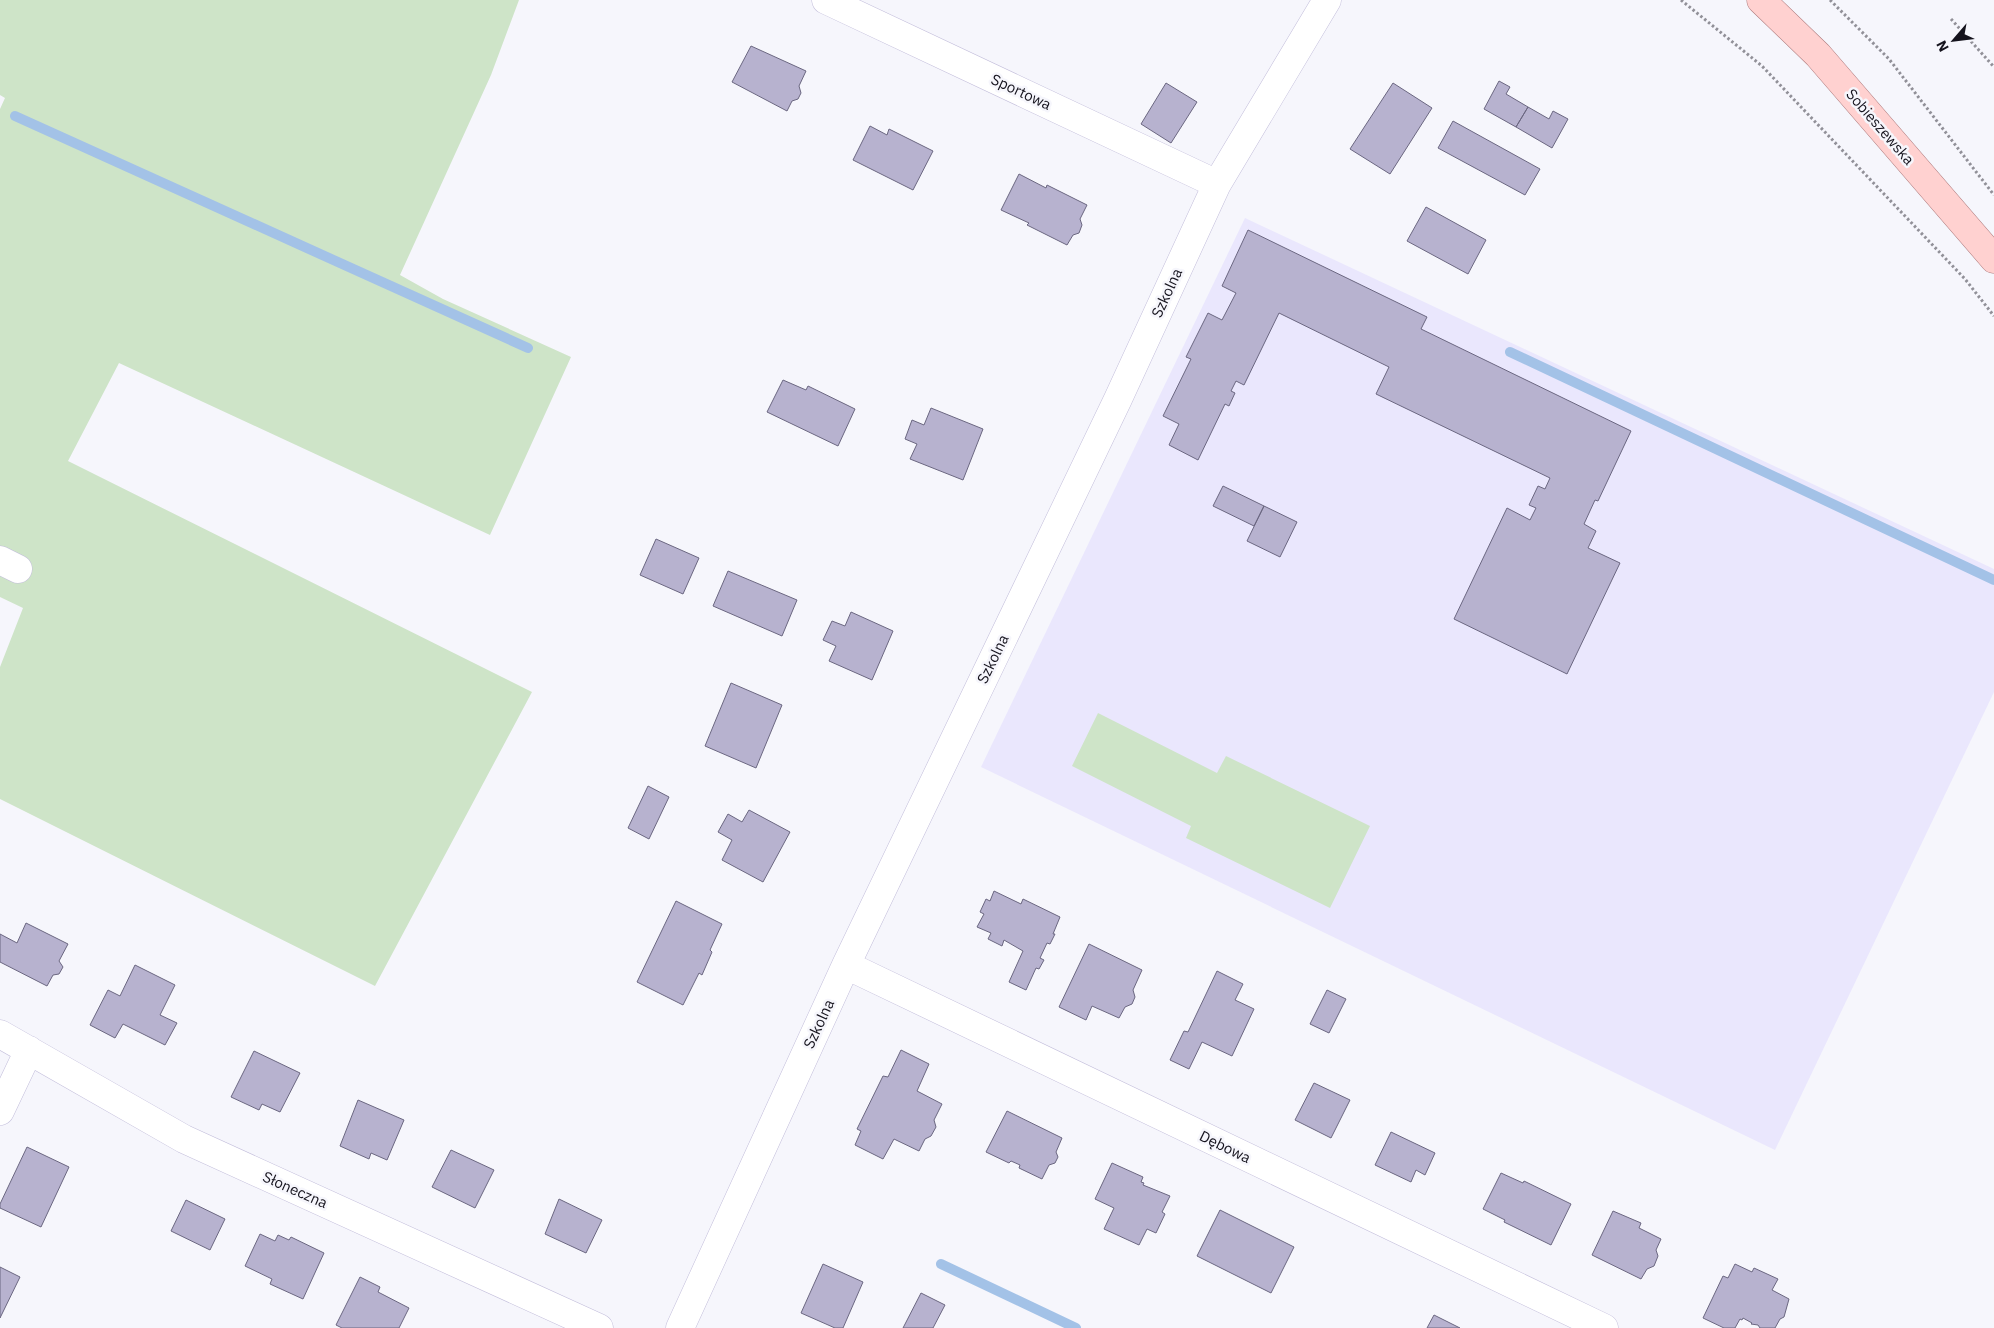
<svg xmlns="http://www.w3.org/2000/svg" width="1994" height="1328" viewBox="0 0 1994 1328" font-family="'IBM Plex Sans',sans-serif">
<style>
.built{fill:#eae7fd}
.green{fill:#cee4c8}
.lines{fill:none;stroke-linecap:round;stroke-linejoin:round}
.stream{stroke:#a3c2e7;stroke-width:10}
.building{fill:#b7b2cf;stroke:#6b6781}
.minor-casing{stroke:#c3bedb;stroke-width:29}
.major-casing{stroke:#ad7b7d;stroke-width:29}
.path{stroke:#919098;stroke-width:3;stroke-dasharray:2.5 2.5;stroke-linecap:butt}
.minor{stroke:#fff;stroke-width:28}
.major{stroke:#ffd1d0;stroke-width:28}
.labels{text-anchor:middle;stroke-width:5;stroke-linejoin:round;paint-order:stroke}
.street-label{font-size:15px;fill:#15131d;stroke:#f6f6fc}
</style>
<rect width="100%" height="100%" fill="#f6f6fc"/>
<path class="built" d="M1245,218L1994,569V692L1775,1150L981,767Z"/>
<path class="green" d="M0,0H519L491,75L400,275L443,299L571,357L490,535L119,363L68,461L532,692L375,986L0,799V667L23,608L0,597V109L5,98L0,95Z
M1098,713L1217,773L1226,756L1370,826L1330,908L1186,838L1191,826L1072,766Z"/>
<g class="lines">
<path class="stream" d="M15,116L528,348
M1510,352L1994,580
M941,1264L1076,1328"/>
</g>
<path class="building" d="M751,46L806,71L799,86L801,93L798,99L792,101L787,111L732,82Z
M1499,81L1510,87L1506,94L1528,107L1516,127L1484,109Z
M1166,83L1197,102L1171,143L1141,124Z
M1393,83L1432,108L1390,174L1350,149Z
M1528,107L1549,119L1553,111L1568,119L1552,148L1516,127Z
M1453,121L1540,169L1525,195L1438,148Z
M870,126L887,135L889,129L933,151L913,190L853,160Z
M1019,174L1046,188L1047,185L1087,205L1080,219L1082,225L1079,233L1073,235L1067,245L1027,225L1029,223L1001,210Z
M1426,207L1486,240L1468,274L1407,241Z
M1248,230L1427,317L1421,329L1631,431L1598,501L1595,500L1584,524L1596,531L1588,548L1620,563L1567,674L1454,619L1507,508L1530,520L1536,508L1529,505L1538,486L1545,489L1550,478L1376,394L1389,367L1279,313L1244,385L1236,381L1231,391L1235,393L1229,406L1225,404L1198,460L1169,445L1179,424L1163,416L1191,359L1186,357L1208,313L1222,320L1236,293L1222,286Z
M783,380L806,390L808,386L855,409L838,446L767,412Z
M931,408L983,429L963,480L910,459L917,444L905,439L912,420L924,425Z
M1223,486L1264,506L1254,526L1213,506Z
M1264,506L1297,522L1280,557L1247,541Z
M656,539L699,558L683,594L640,575Z
M728,571L797,600L782,636L713,606Z
M851,612L893,631L872,680L829,661L836,646L823,640L832,621L845,626Z
M731,683L782,705L756,768L705,746Z
M648,786L669,797L649,839L628,828Z
M749,810L790,832L763,882L722,860L732,840L718,832L728,814L742,822Z
M994,891L1021,904L1023,899L1060,917L1053,934H1055L1050,944L1047,943L1040,958L1044,960L1039,969L1036,968L1026,990L1009,982L1023,951L1004,940L1002,946L988,939L991,933L977,927L984,914L980,912L986,899L990,901Z
M676,901L722,924L710,950L712,952L702,975L699,973L683,1005L637,982Z
M26,923L68,944L59,961L63,967L59,974L53,975L47,986L0,962V934L17,943Z
M1089,944L1142,970L1133,990L1135,997L1132,1004L1125,1007L1119,1018L1092,1006L1086,1020L1059,1007Z
M135,965L175,985L160,1015L177,1023L165,1045L123,1024L115,1038L90,1025L108,990L120,996Z
M1217,971L1243,984L1235,1000L1254,1009L1232,1056L1202,1042L1189,1069L1170,1060L1184,1031L1188,1032Z
M1327,990L1346,999L1329,1033L1310,1024Z
M901,1050L929,1064L917,1091L942,1104L934,1120L936,1127L931,1136L925,1139L919,1151L894,1139L883,1159L855,1145L861,1131L857,1129L883,1076L888,1077Z
M254,1051L300,1073L280,1112L262,1104L259,1110L231,1097Z
M1314,1083L1350,1100L1331,1138L1295,1120Z
M358,1100L404,1120L387,1160L371,1153L369,1159L340,1146Z
M1007,1111L1062,1138L1056,1152L1058,1157L1055,1163L1049,1165L1042,1179L1019,1168L1020,1165L1011,1161L1009,1163L986,1152Z
M1391,1132L1435,1153L1425,1175L1416,1170L1411,1182L1375,1165Z
M27,1147L69,1167L41,1227L0,1208V1204Z
M451,1150L494,1170L475,1208L432,1187Z
M1112,1163L1143,1177L1141,1182L1144,1183L1143,1185L1170,1196L1162,1212L1165,1214L1156,1233L1147,1229L1139,1245L1104,1229L1114,1208L1095,1199Z
M1501,1173L1523,1183L1524,1181L1571,1204L1551,1245L1504,1222L1505,1220L1483,1209Z
M559,1199L602,1220L586,1253L545,1234Z
M186,1200L225,1219L210,1250L171,1231Z
M1220,1210L1294,1247L1271,1293L1197,1256Z
M1613,1211L1641,1223L1639,1228L1661,1239L1656,1250L1658,1256L1654,1266L1647,1269L1641,1279L1592,1255Z
M260,1234L275,1241L278,1235L289,1240L291,1237L324,1253L303,1299L270,1284L272,1279L245,1266Z
M823,1264L863,1282L843,1328H835L801,1313Z
M1735,1264L1752,1272L1754,1268L1778,1279L1772,1290L1789,1299L1784,1317L1780,1319L1775,1328H1760L1758,1325L1751,1324L1752,1323L1743,1318L1742,1320L1740,1319L1735,1328H1724L1703,1318L1723,1276L1728,1278Z
M0,1267L20,1277L0,1318Z
M360,1277L380,1287L378,1292L409,1308L399,1328H342L336,1325Z
M921,1293L945,1305L933,1328H903Z
M1434,1315L1460,1328H1427Z"/>
<g class="lines">
<defs>
<path id="minor" d="M826,0L1217,184
M0,560L18,569
M846,965L1604,1328
M0,1034L184,1139L599,1328
M0,1111L29,1050
M680,1328L846,965L1118,399L1217,184L1327,0"/>
<path id="major" d="M1761,0L1818,55L1994,259"/>
</defs>
<use href="#minor" class="minor-casing"/>
<use href="#major" class="major-casing"/>
<path class="path" d="M1681,0L1762,66L1965,279L1994,316
M1830,0L1889,59L1994,195
M1951,19L1994,67"/>
<use href="#minor" class="minor"/>
<use href="#major" class="major"/>
</g>
<g class="labels">
<g class="street-label">
<text transform="translate(1021 92) rotate(25)" y="5">Sportowa</text>
<text transform="translate(1880 127) rotate(49)" y="5">Sobieszewska</text>
<text transform="translate(1167 293) rotate(-65)" y="5">Szkolna</text>
<text transform="translate(993 659) rotate(-64)" y="5">Szkolna</text>
<text transform="translate(819 1024) rotate(-65)" y="5">Szkolna</text>
<text transform="translate(1225 1147) rotate(26)" y="5">Dębowa</text>
<text transform="translate(295 1190) rotate(24)" y="5">Słoneczna</text>
</g>
</g>
<g transform="translate(1954 40) rotate(242)" stroke="#f6f6fc" stroke-width="4" paint-order="stroke">
<path d="M0-4L9 19L0 12L-9 19Z" fill="#15131d"/>
<text y="-8" font-size="14" font-weight="bold" text-anchor="middle" fill="#15131d">N</text>
</g>
</svg>
